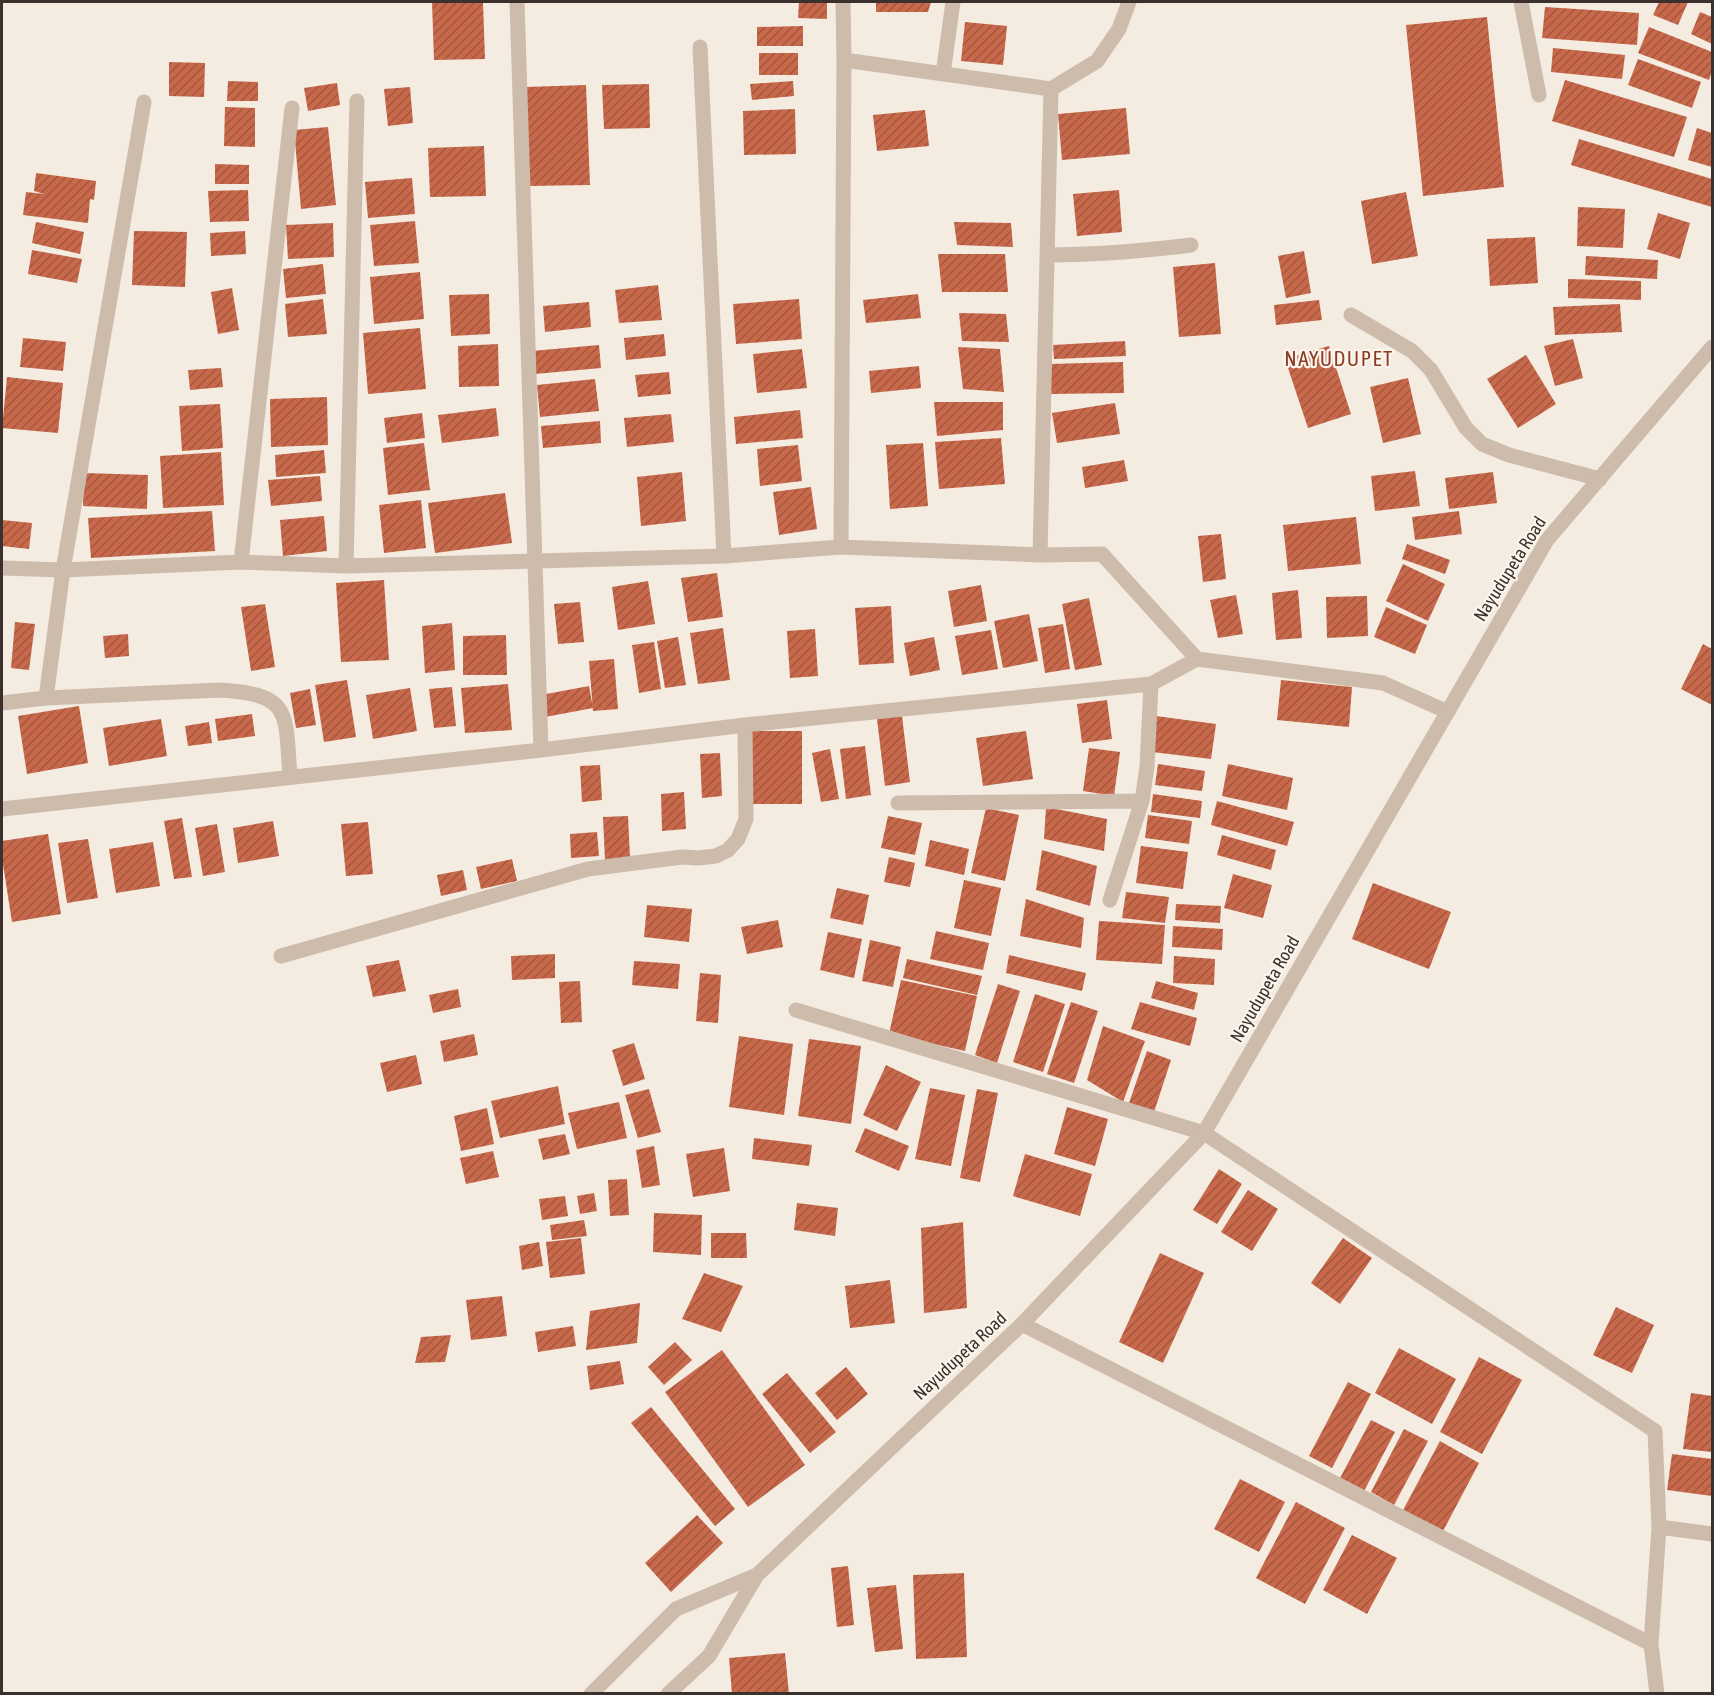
<svg xmlns="http://www.w3.org/2000/svg" width="1714" height="1695" viewBox="0 0 1714 1695" font-family="'Asap Condensed',sans-serif">
<style>
.building{fill:url(#building-hatch)}
.lines{fill:none;stroke-linecap:round;stroke-linejoin:round}
.minor{stroke:#cdbbac;stroke-width:15}
.tertiary{stroke:#cdbbac;stroke-width:15}
.labels{text-anchor:middle;stroke-width:4.5;stroke-linejoin:round;paint-order:stroke}
.street-label{font-size:18px;fill:#3b302b;stroke:#fbf5ee}
.quarter-label{font-size:21px;letter-spacing:1.5px;fill:#8c3b22;stroke:#fbf5ee}
</style>
<defs>
<pattern id="building-hatch" width="6" height="6" patternUnits="userSpaceOnUse" patternTransform="scale(1.5)"><rect width="6" height="6" fill="#c8694b"/><path d="M-1 1l2-2M0 6l6-6M5 7l2-2" fill="none" stroke="#a4573f"/></pattern>
</defs>
<rect width="100%" height="100%" fill="#f4ebe1"/>
<path class="building" d="M432,2H483L485,59L434,60Z
M799,2H827V19L798,18Z
M876,2H931L928,12H876Z
M1659,2H1688L1678,25L1653,15Z
M1545,7L1639,13L1637,45L1542,38Z
M1700,12L1712,17V44L1691,34Z
M1487,17L1504,187L1423,196L1406,25Z
M965,22L1007,26L1003,65L961,61Z
M803,26V46H757V27Z
M1649,27L1712,52V71L1709,80L1638,53Z
M1553,48L1625,55L1622,79L1551,72Z
M759,53H798V75H759Z
M1638,59L1701,82L1692,108L1628,85Z
M169,62L205,63L204,97L169,96Z
M1565,80L1687,117L1674,157L1552,121Z
M228,81L258,82V101H227Z
M793,81L794,96L752,100L750,84Z
M337,83L340,105L308,111L304,88Z
M649,84L650,128L604,129L602,85Z
M586,85L590,185L529,186L525,87Z
M410,87L413,123L388,126L384,89Z
M225,107L255,108V147L224,146Z
M1126,108L1130,154L1062,160L1058,114Z
M795,109L796,154L744,155L743,111Z
M925,110L929,146L877,151L873,115Z
M328,127L336,205L301,209L294,130Z
M1697,128L1712,133V167L1688,160Z
M1579,139L1712,179V207L1571,165Z
M484,146L486,196L430,197L428,148Z
M215,164L249,165V184H215Z
M36,173L96,181L94,200L90,199L88,223L23,215L26,192L44,194L34,191Z
M412,178L415,214L368,218L365,182Z
M248,190L249,221L210,222L208,191Z
M1119,190L1122,232L1077,236L1073,194Z
M1406,192L1418,256L1372,264L1361,201Z
M1578,207L1625,209L1623,248L1577,246Z
M1658,213L1690,223L1680,259L1647,249Z
M415,221L419,263L374,266L370,225Z
M36,222L84,232L80,254L32,243Z
M954,222L1011,223L1013,247L957,245Z
M333,223L334,257L288,259L286,225Z
M134,231L187,232L185,287L132,285Z
M245,231L246,254L211,256L210,233Z
M1535,237L1538,283L1490,286L1487,239Z
M32,250L82,259L77,283L28,274Z
M1304,251L1311,293L1286,298L1278,256Z
M938,254H1005L1008,292H942Z
M1586,256L1658,260L1657,279L1585,275Z
M1215,263L1221,334L1179,337L1173,267Z
M323,264L326,294L286,298L283,269Z
M420,272L424,319L374,324L370,277Z
M1568,279L1641,281V300L1568,298Z
M658,285L662,320L619,323L615,290Z
M232,288L239,330L218,334L211,292Z
M489,294L490,334L451,336L449,295Z
M918,294L921,318L866,323L863,300Z
M323,299L327,334L288,337L285,304Z
M799,299L802,339L736,344L733,304Z
M1319,300L1322,320L1276,325L1274,305Z
M589,302L591,327L545,332L543,306Z
M1620,304L1622,332L1555,335L1553,307Z
M959,313L1006,314L1009,342L962,341Z
M420,328L426,389L368,394L363,333Z
M664,334L666,356L626,360L624,338Z
M23,338L66,342L63,371L20,367Z
M1573,339L1583,378L1555,386L1544,346Z
M1125,341L1126,356L1054,359L1053,345Z
M498,344L499,386L459,387L458,346Z
M599,345L601,368L535,374L532,351Z
M1329,346L1351,414L1308,428L1285,359Z
M958,347L1000,349L1004,392L963,389Z
M802,349L807,388L757,393L753,354Z
M1526,355L1556,404L1518,428L1487,379Z
M1123,362L1124,393L1051,394L1050,364Z
M919,366L921,388L871,393L869,371Z
M221,368L223,387L190,390L188,370Z
M669,372L671,394L638,397L635,375Z
M7,377L63,383L58,433L2,428Z
M1408,378L1421,434L1383,443L1370,387Z
M595,379L599,411L540,417L537,385Z
M327,397L328,445L271,447L270,399Z
M934,402H1003V430L937,436Z
M1115,403L1120,434L1057,443L1052,413Z
M220,404L223,448L182,451L179,406Z
M496,408L499,436L442,443L438,415Z
M800,410L803,438L736,444L734,417Z
M422,413L425,438L387,443L384,418Z
M671,414L674,442L627,447L624,418Z
M600,421L601,443L543,448L541,426Z
M1001,438L1005,484L939,489L935,442Z
M424,443L430,490L388,495L383,448Z
M923,443L928,506L890,509L886,445Z
M798,445L802,481L760,486L757,449Z
M324,450L326,473L276,477L275,455Z
M221,452L224,505L163,508L160,456Z
M1124,460L1128,481L1085,488L1082,467Z
M1415,471L1420,506L1375,511L1371,476Z
M682,472L686,521L641,526L637,477Z
M1493,472L1497,503L1449,509L1445,478Z
M84,473L148,475L147,509L83,506Z
M320,476L322,501L271,506L268,480Z
M811,487L817,529L779,535L773,492Z
M505,493L512,543L435,553L428,503Z
M421,500L426,548L384,553L379,505Z
M212,511L215,551L91,558L88,518Z
M1459,511L1462,534L1415,540L1412,517Z
M324,516L327,551L283,556L280,520Z
M1356,517L1361,564L1288,571L1283,525Z
M2,520L32,523L29,549L2,546Z
M1221,534L1226,579L1203,582L1198,536Z
M1407,544L1450,560L1445,574L1402,559Z
M1403,564L1445,584L1428,621L1386,601Z
M717,573L723,617L688,622L681,578Z
M384,580L389,660L341,662L336,583Z
M648,581L655,624L618,630L612,587Z
M981,585L987,621L954,627L948,591Z
M1298,590L1302,638L1276,640L1272,593Z
M1236,595L1243,634L1218,638L1210,600Z
M1367,596L1368,636L1327,638L1326,597Z
M1089,598L1102,665L1075,670L1062,604Z
M580,602L584,642L558,644L554,604Z
M265,604L275,667L251,671L241,607Z
M891,606L894,663L859,665L855,608Z
M1386,607L1427,625L1415,654L1374,637Z
M1029,614L1038,661L1003,668L994,621Z
M15,622L35,624L29,670L11,668Z
M452,623L455,670L425,673L422,626Z
M1063,624L1070,669L1045,673L1038,628Z
M723,628L730,680L698,684L690,633Z
M815,629L818,676L790,678L787,631Z
M991,630L998,669L962,675L955,636Z
M128,634L129,656L105,658L103,636Z
M506,635L507,675H463V636Z
M678,637L686,685L665,688L657,641Z
M934,637L940,670L910,676L904,643Z
M654,642L661,689L639,693L632,645Z
M1703,644L1712,649V705L1681,689Z
M614,659L618,709L593,711L589,661Z
M347,680L356,737L324,742L315,685Z
M1281,680L1352,687L1349,727L1277,720Z
M508,684L512,730L465,733L461,688Z
M589,686L593,708L545,717L541,695Z
M452,687L456,726L434,728L429,689Z
M410,688L417,731L373,739L366,695Z
M310,689L316,725L296,728L290,693Z
M1107,700L1112,739L1082,743L1077,704Z
M79,706L88,763L27,774L18,716Z
M252,714L255,736L218,741L215,719Z
M902,716L910,782L885,786L877,719Z
M1156,716L1216,724L1211,759L1152,752Z
M161,719L167,756L109,766L103,728Z
M209,722L212,743L188,746L185,726Z
M750,731H802V804H750Z
M1026,731L1033,779L983,786L976,738Z
M865,746L871,795L846,799L840,749Z
M1089,748L1120,752L1114,796L1083,791Z
M830,749L839,799L821,802L812,753Z
M720,753L722,796L702,798L700,754Z
M1158,764L1205,771L1202,791L1155,785Z
M1228,764L1293,778L1287,810L1222,796Z
M600,765L602,800L582,802L580,766Z
M684,792L686,829L662,831L661,794Z
M1153,794L1202,801L1200,818L1151,812Z
M1217,801L1294,822L1287,846L1211,825Z
M1046,807L1107,819L1104,851L1044,839Z
M986,808L1019,815L1005,881L971,873Z
M1148,815L1192,821L1189,844L1145,838Z
M628,816L630,858L605,860L603,817Z
M888,816L922,823L915,855L881,848Z
M182,818L192,877L174,879L164,821Z
M273,821L279,856L238,863L233,828Z
M368,822L373,874L346,876L341,824Z
M217,824L225,872L203,876L195,828Z
M597,832L599,856L571,858L570,834Z
M48,834L61,914L12,922L2,858V841Z
M1222,835L1276,850L1271,870L1217,855Z
M88,839L98,898L67,903L58,843Z
M930,840L969,849L964,875L925,866Z
M153,842L160,886L116,893L109,849Z
M1141,846L1188,852L1183,889L1136,883Z
M1042,850L1097,866L1090,906L1036,890Z
M889,857L915,863L910,887L884,882Z
M512,859L517,881L481,889L476,867Z
M463,870L467,890L441,896L437,875Z
M1233,874L1272,885L1263,918L1224,908Z
M964,880L1001,888L991,936L954,928Z
M1373,883L1451,912L1429,969L1352,939Z
M837,888L869,895L863,925L830,918Z
M1126,892L1169,897L1165,923L1122,918Z
M1026,899L1084,918L1081,948L1020,936Z
M1176,904L1221,906L1220,923L1175,920Z
M647,905L692,909L689,942L644,937Z
M778,920L783,947L747,954L741,927Z
M1099,921L1165,925L1162,964L1096,960Z
M1173,926L1223,929L1222,950L1172,947Z
M936,931L989,943L983,970L930,959Z
M828,932L862,939L854,978L820,970Z
M870,940L901,947L893,987L862,981Z
M555,954V978L512,980L511,956Z
M1009,955L1086,973L1082,991L1006,973Z
M1174,956L1215,959L1214,985L1173,983Z
M907,959L982,976L977,995L903,978Z
M399,960L406,991L373,997L366,966Z
M634,961L680,964L678,989L632,985Z
M700,973L721,975L718,1023L696,1021Z
M901,980L977,996L965,1051L889,1034Z
M580,981L582,1022L561,1023L559,982Z
M1156,981L1198,993L1194,1010L1151,998Z
M998,984L1020,991L997,1063L975,1055Z
M458,989L461,1007L433,1013L429,995Z
M1035,994L1065,1004L1043,1072L1013,1062Z
M1071,1002L1098,1011L1074,1083L1047,1074Z
M1140,1002L1197,1018L1190,1046L1131,1029Z
M1103,1026L1145,1041L1123,1102L1087,1080Z
M474,1034L478,1055L444,1062L440,1041Z
M739,1036L793,1044L784,1115L729,1107Z
M809,1039L861,1046L851,1124L798,1116Z
M634,1043L645,1079L623,1086L612,1050Z
M1147,1051L1171,1060L1154,1112L1129,1103Z
M416,1055L422,1084L387,1092L380,1063Z
M886,1065L921,1082L897,1131L863,1115Z
M558,1086L565,1124L500,1138L491,1101Z
M930,1088L965,1095L951,1166L915,1159Z
M649,1089L661,1132L638,1138L625,1095Z
M977,1089L998,1093L980,1182L960,1178Z
M619,1102L627,1138L577,1149L568,1113Z
M1067,1107L1108,1119L1095,1166L1054,1154Z
M487,1108L494,1144L461,1151L454,1116Z
M865,1128L909,1146L899,1171L855,1152Z
M565,1134L570,1154L543,1160L538,1139Z
M754,1138L812,1145L809,1166L752,1159Z
M654,1146L660,1185L642,1188L636,1150Z
M724,1148L730,1191L693,1197L686,1154Z
M493,1151L499,1177L466,1184L460,1158Z
M1025,1154L1092,1174L1080,1216L1013,1196Z
M1219,1169L1242,1184L1217,1224L1193,1210Z
M627,1179L629,1215L610,1216L608,1180Z
M1248,1190L1278,1209L1252,1251L1221,1232Z
M594,1193L597,1211L580,1214L577,1196Z
M565,1196L568,1216L542,1220L539,1199Z
M797,1203L838,1208L835,1236L794,1230Z
M654,1213L702,1215L701,1255L653,1252Z
M584,1220L587,1236L552,1240L550,1225Z
M963,1222L967,1308L924,1313L921,1228Z
M711,1233H746L747,1258H711Z
M581,1238L585,1274L550,1278L546,1242Z
M1343,1238L1372,1258L1340,1304L1311,1283Z
M539,1242L543,1266L522,1270L519,1246Z
M1160,1253L1204,1273L1163,1363L1119,1342Z
M704,1273L743,1286L721,1332L682,1319Z
M890,1280L895,1323L850,1328L845,1286Z
M502,1296L507,1336L471,1340L466,1300Z
M640,1303L637,1343L586,1350L590,1311Z
M1616,1307L1654,1325L1632,1373L1593,1355Z
M573,1326L576,1346L538,1352L535,1332Z
M451,1335L445,1362L415,1363L421,1337Z
M675,1342L692,1360L664,1385L648,1367Z
M1399,1348L1456,1379L1432,1424L1375,1393Z
M722,1350L805,1465L748,1507L665,1392Z
M1479,1357L1522,1380L1482,1454L1440,1432Z
M620,1361L624,1384L590,1390L587,1366Z
M846,1367L868,1394L837,1420L815,1393Z
M787,1373L836,1432L810,1453L762,1394Z
M1348,1382L1371,1394L1332,1468L1309,1456Z
M1691,1393L1712,1396V1452L1683,1449Z
M651,1407L735,1509L715,1526L631,1423Z
M1371,1420L1395,1432L1364,1491L1340,1478Z
M1404,1429L1428,1441L1394,1505L1371,1492Z
M1440,1441L1479,1463L1442,1533L1402,1512Z
M1672,1454L1712,1459V1496L1667,1490Z
M1240,1479L1285,1502L1259,1552L1214,1529Z
M1296,1502L1345,1528L1305,1604L1256,1578Z
M697,1515L723,1543L671,1592L645,1563Z
M1352,1535L1397,1558L1367,1614L1323,1590Z
M848,1566L854,1625L837,1627L831,1568Z
M964,1573L967,1657L916,1659L913,1575Z
M896,1585L903,1649L875,1652L867,1588Z
M785,1653L789,1694H732L729,1658Z"/>
<g class="lines">
<path class="minor" d="M517,2L541,750
M843,2L844,60
M1521,2L1539,95
M700,47L724,556
M943,74L953,2
M1047,255C1096,255 1143,251 1191,245
M1351,315L1412,351L1431,370L1466,428L1482,444L1509,455L1600,479
M841,547L844,60L1051,89L1097,61L1119,29L1129,2
M1040,555L1051,89
M241,562L292,108
M346,566L357,101
M2,568L63,570L241,562L346,566L724,556L841,547L1040,555L1102,554L1197,659L1383,683L1448,712
M46,698L63,570L144,102
M2,703L46,698L219,690C293,694 285,713 290,777
M898,803L1142,801
M2,809L541,750L745,725L1151,684L1197,659
M1110,900L1142,801L1147,767L1151,684
M281,956L588,869L682,857L699,858L716,856L728,850L738,839L746,819L745,725
M796,1010L1204,1133L1655,1431L1659,1527L1651,1644L1657,1694
M1022,1324L1651,1644
M1659,1527L1712,1534"/>
<path class="tertiary" d="M591,1694L676,1609L757,1575
M668,1694L709,1656L757,1575L1022,1324L1204,1133L1547,540L1712,347"/>
</g>
<g class="labels">
<g class="street-label">
<text transform="translate(1510 569) rotate(-58)" y="6">Nayudupeta Road</text>
<text transform="translate(1265 989) rotate(-60)" y="6">Nayudupeta Road</text>
<text transform="translate(960 1356) rotate(-43)" y="6">Nayudupeta Road</text>
</g>
<g class="quarter-label">
<text x="1339" y="366">NAYUDUPET</text>
</g>
</g>
<rect width="1714" height="1695" fill="none" stroke="#3b302b" stroke-width="6"/>
</svg>
